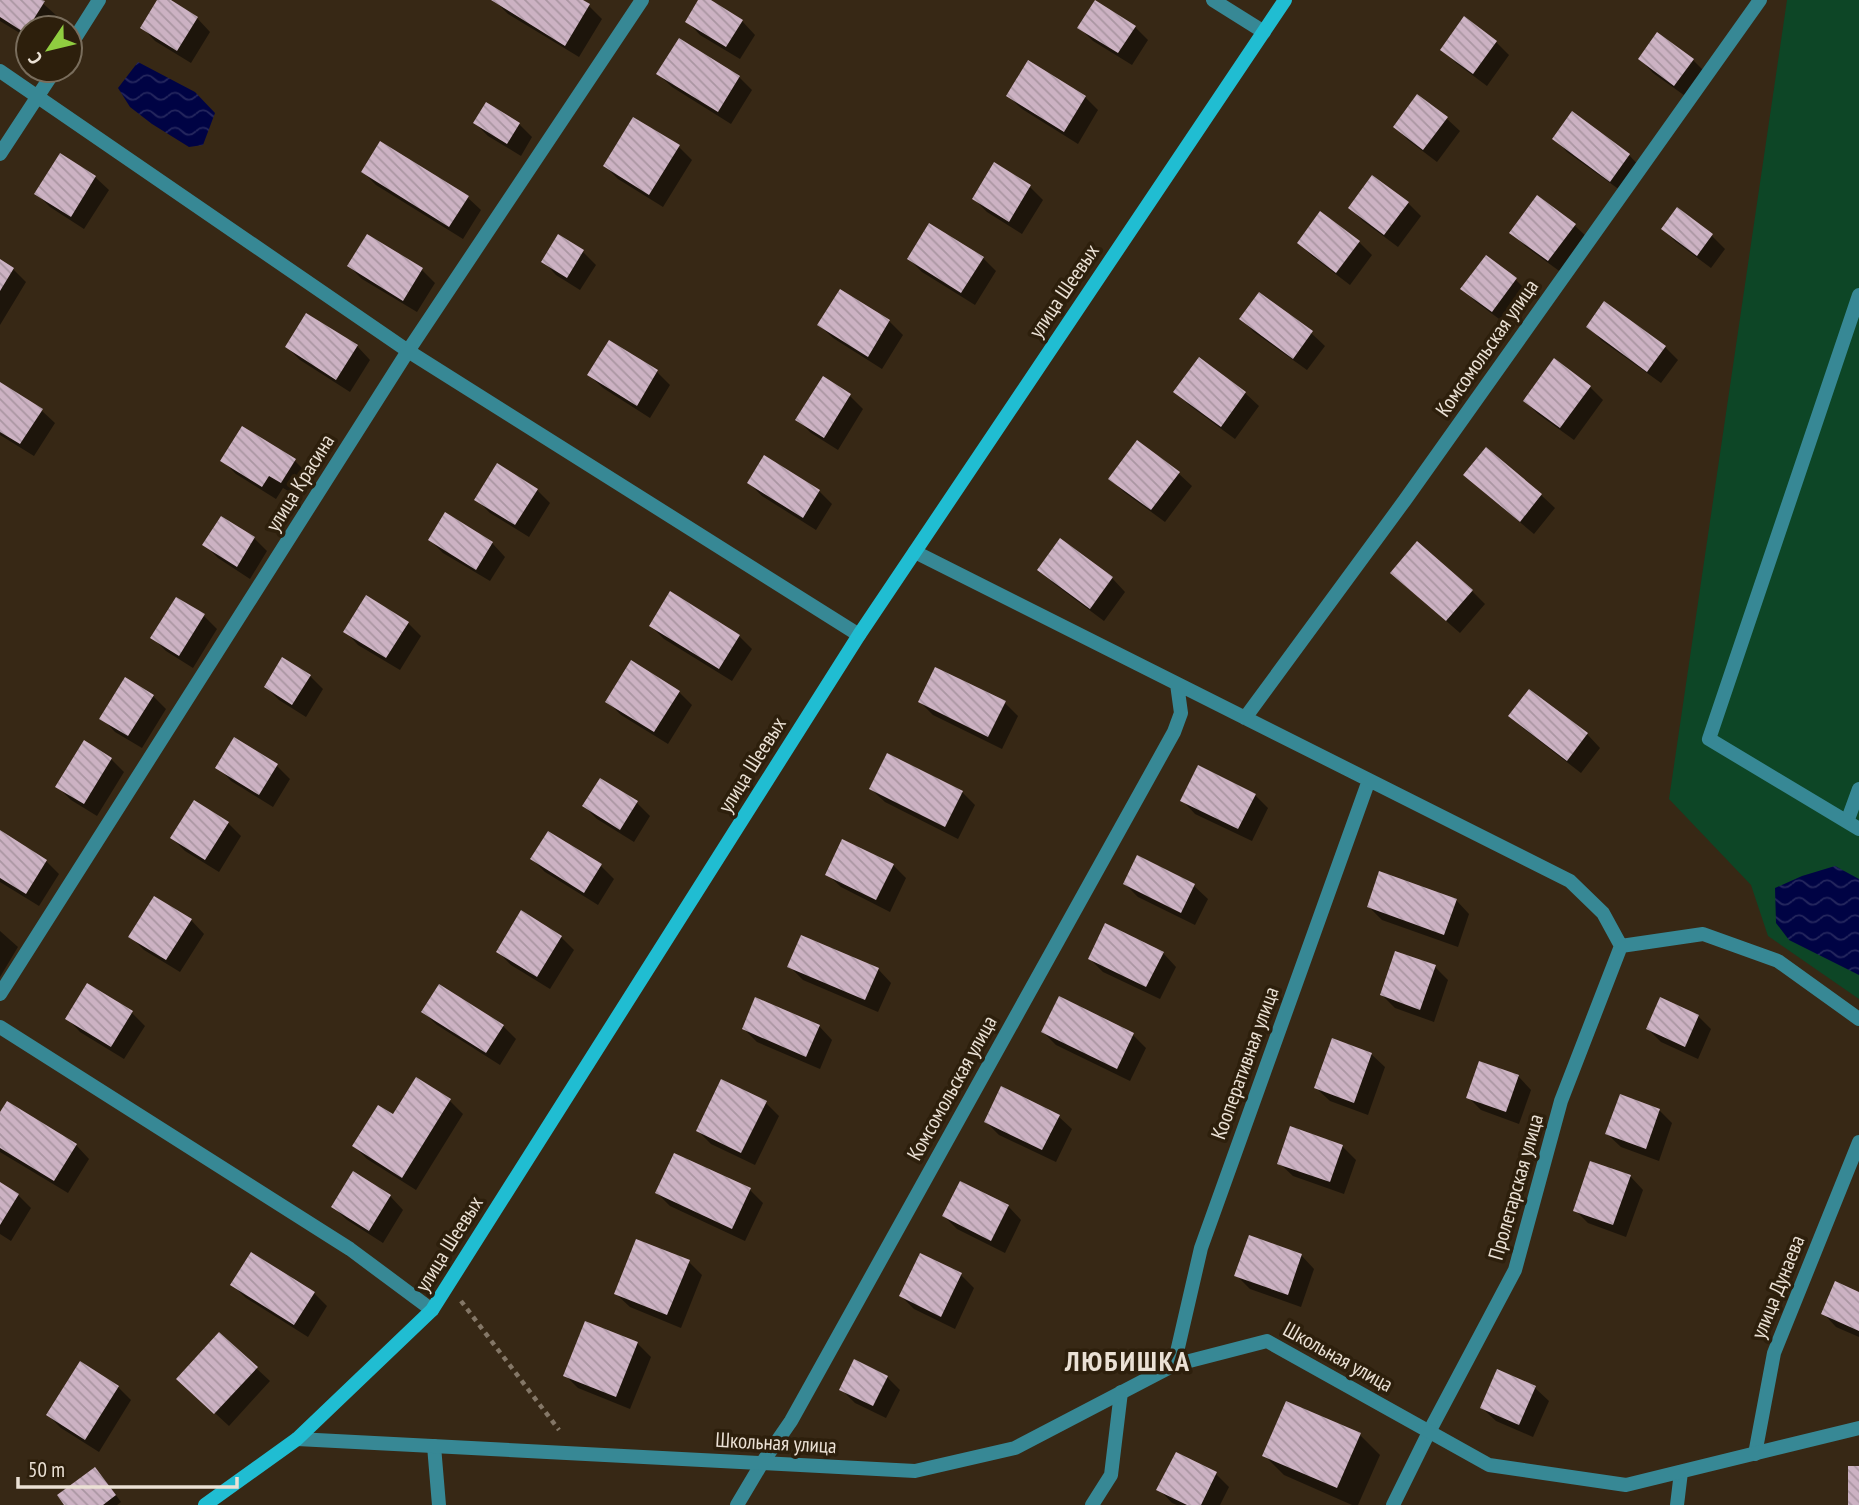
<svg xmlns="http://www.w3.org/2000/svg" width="1859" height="1505" viewBox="0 0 1859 1505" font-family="'PT Sans Narrow',sans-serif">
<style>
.green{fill:#0d4626}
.water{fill:url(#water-waves)}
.shadow{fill:#0007}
.building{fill:url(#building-back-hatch)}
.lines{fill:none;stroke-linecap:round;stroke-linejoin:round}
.path{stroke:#847767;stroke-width:4.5;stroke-dasharray:5 5;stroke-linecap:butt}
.minor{stroke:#378895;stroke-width:14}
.tertiary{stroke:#378895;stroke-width:14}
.secondary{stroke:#20bdd2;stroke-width:14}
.labels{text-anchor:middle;stroke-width:7;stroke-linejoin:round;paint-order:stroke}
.street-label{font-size:21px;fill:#ebe1d5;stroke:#2d1f0c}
.district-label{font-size:28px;font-weight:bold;letter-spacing:2px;fill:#ebe1d5;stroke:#2d1f0c}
</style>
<defs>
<pattern id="water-waves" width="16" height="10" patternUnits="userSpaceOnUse" patternTransform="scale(1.75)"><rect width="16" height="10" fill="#000344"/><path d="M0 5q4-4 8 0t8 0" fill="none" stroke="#25275e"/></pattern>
<pattern id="building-back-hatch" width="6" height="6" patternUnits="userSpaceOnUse" patternTransform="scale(1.75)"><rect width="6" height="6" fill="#ccb2c3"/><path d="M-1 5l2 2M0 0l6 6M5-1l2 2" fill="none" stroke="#aa96a2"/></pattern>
</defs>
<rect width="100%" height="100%" fill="#372815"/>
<path class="green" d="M1787,0H1859V999L1768,936L1751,885L1669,799Z"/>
<path class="water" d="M138,62L195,92L215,113L203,145L189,147L152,124L130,107L118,88Z
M1835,866L1859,879V975L1789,940L1776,923L1775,888L1802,876Z"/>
<path class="shadow" d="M0,0H39L57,16L49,28H28V38L0,21Z
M159,0H167L197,18L210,32L191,63L155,41L142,27Z
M494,0H580L589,6L602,19L579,57L508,14Z
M701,0H707L742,21L755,35L740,59L700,35L687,21Z
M1135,27L1148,40L1132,65L1093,41L1080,28Z
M1496,42L1509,55L1487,86L1456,63L1443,49Z
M1640,59L1693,60L1706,73L1688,98L1653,73Z
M658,74L739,77L752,90L731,124L672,87Z
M1008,96L1085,97L1098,110L1078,144L1022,109Z
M1572,114L1629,155L1642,169L1624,193L1567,152L1554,138Z
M1446,118L1460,131L1437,162L1408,140L1395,127Z
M634,119L679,147L692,160L663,207L618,179L605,166Z
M475,123L519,124L532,137L521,156L488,136Z
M995,165L1030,187L1043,200L1022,234L987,212L974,199Z
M363,172L467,197L481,210L463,239L376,185Z
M95,177L109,190L84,229L50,207L37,194Z
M1408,203L1421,216L1398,247L1363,221L1350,208Z
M1574,225L1588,238L1562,273L1525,246L1511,232Z
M1663,229L1712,236L1725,249L1711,268L1676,242Z
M1359,242L1372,255L1350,285L1312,256L1299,243Z
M583,252L596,265L580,290L556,275L543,261Z
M983,258L996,271L975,305L922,272L909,259Z
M0,261L13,269L26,282L0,325Z
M349,266L422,270L435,283L417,312L362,279Z
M1516,280L1529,293L1506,324L1476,302L1463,289Z
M840,291L889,321L903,335L882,369L833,338L819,325Z
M1241,319L1311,333L1325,346L1307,370L1254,332Z
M1588,326L1665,347L1678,360L1661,383L1601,340Z
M609,342L657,372L670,385L650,418L603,388L589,375Z
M357,346L370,360L350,392L300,360L287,347Z
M1199,360L1245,393L1259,406L1235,439L1189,405L1176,392Z
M823,379L850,396L863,409L838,450L811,433L798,420Z
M0,384L41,410L55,423L34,456L0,435Z
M1590,387L1603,400L1574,440L1538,414L1525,401Z
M1486,450L1541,495L1555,508L1534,534L1479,488L1466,475Z
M223,461H295L308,474L295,495L283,488L276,499L236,474Z
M1178,473L1192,486L1165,522L1124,492L1110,479Z
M749,483L819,491L832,504L816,530L762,496Z
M537,490L550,503L529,537L490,513L476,499Z
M254,538L267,551L250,579L218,558L205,545Z
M430,540L492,543L505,557L490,581L443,553Z
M1061,540L1112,578L1125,592L1104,621L1053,583L1040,570Z
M1406,586L1472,591L1485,604L1460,633Z
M204,616L217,629L193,668L166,651L153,638Z
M408,623L421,636L400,670L358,645L345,631Z
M651,626L739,636L752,649L732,681L664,639Z
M310,676L323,689L306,717L279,700L266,687Z
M679,692L692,705L668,744L621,715L607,701Z
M153,696L166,709L142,748L115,732L102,718Z
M920,702L1005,703L1018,716L1002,749L933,715Z
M1510,716L1587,734L1600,748L1581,773L1524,729Z
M111,759L124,772L97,816L71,800L57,786Z
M277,766L290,779L273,807L231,781L218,767Z
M601,780L637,803L650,816L634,842L597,819L584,806Z
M871,789L962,792L975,805L958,839L885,802Z
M1255,795L1268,808L1252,841L1195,814L1182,800Z
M228,823L241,836L219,872L185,851L172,838Z
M0,832L46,861L59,874L39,906L0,882Z
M1138,858L1194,886L1208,899L1195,925L1138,897L1125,884Z
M532,859L601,866L614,879L598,905L545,872Z
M893,865L906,878L890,912L841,887L827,874Z
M1456,900L1469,914L1458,947L1382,920L1369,907Z
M191,920L204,934L180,972L144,950L131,937Z
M0,931L18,947L0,977Z
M561,937L574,950L550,989L511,965L498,952Z
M1163,953L1176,967L1160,999L1103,972L1090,959Z
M789,966L878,969L891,983L878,1012L803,980Z
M1435,967L1448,980L1434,1022L1395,1008L1382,995Z
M1059,998L1133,1035L1146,1048L1130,1081L1056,1045L1043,1032Z
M423,1012L503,1026L516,1039L500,1065L437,1025Z
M132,1013L145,1026L124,1059L80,1032L67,1018Z
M1698,1016L1711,1029L1698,1059L1661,1042L1648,1029Z
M819,1026L832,1040L820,1069L757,1042L744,1029Z
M1371,1054L1385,1067L1368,1115L1330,1101L1316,1088Z
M1518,1076L1531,1090L1519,1124L1481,1110L1468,1097Z
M450,1101L463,1114L416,1190L367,1159L354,1146L393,1117Z
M766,1103L779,1116L755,1165L711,1144L698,1131Z
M1659,1110L1672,1123L1659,1161L1621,1147L1607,1134Z
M0,1116L76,1145L89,1159L68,1193L0,1152Z
M1058,1116L1072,1129L1056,1162L999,1135L986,1122Z
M1342,1146L1356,1160L1344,1194L1293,1176L1279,1163Z
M354,1174L390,1196L403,1210L383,1243L347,1220L333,1207Z
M1630,1176L1643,1190L1626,1237L1588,1223L1575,1210Z
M0,1184L18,1195L31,1208L11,1241L0,1234Z
M750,1190L763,1203L745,1241L670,1206L657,1193Z
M1008,1206L1021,1220L1005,1253L957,1229L944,1216Z
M1301,1255L1314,1269L1301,1307L1250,1289L1236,1275Z
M689,1262L702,1275L681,1328L630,1307L616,1294Z
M961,1275L974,1288L955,1329L914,1309L901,1296Z
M232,1285L314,1293L327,1306L308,1337L246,1298Z
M1859,1294V1337L1836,1327L1823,1313Z
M637,1343L651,1357L630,1409L578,1388L565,1375Z
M256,1368L270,1381L229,1426L192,1392Z
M1498,1371L1535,1388L1549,1401L1533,1437L1496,1421L1482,1408Z
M887,1377L900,1390L886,1418L855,1403L841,1389Z
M118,1387L131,1400L99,1452L61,1428L48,1415Z
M1360,1435L1380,1455L1358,1505H1352L1284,1475L1264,1455Z
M1216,1474L1229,1487L1220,1505H1177L1172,1503L1159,1489Z
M101,1475L121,1502L117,1505H66Z"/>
<path class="building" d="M0,0H42L45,1L25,33L0,17Z
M157,0H171L198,17L177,51L140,28Z
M491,0H583L590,4L565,46Z
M698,0H711L743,20L726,47L685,22Z
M1095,0L1136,26L1118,53L1077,28Z
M1464,16L1497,41L1473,74L1440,50Z
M1657,32L1694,59L1674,86L1638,59Z
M679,38L740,76L718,112L656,74Z
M1028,60L1086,96L1064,132L1006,96Z
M1417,94L1448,117L1423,150L1393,127Z
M486,102L520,123L507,144L473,123Z
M1572,111L1630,154L1610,182L1552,139Z
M633,117L680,145L649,195L603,166Z
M380,141L469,196L449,227L361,172Z
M60,153L96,176L71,217L34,194Z
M994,162L1031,185L1009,222L972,199Z
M1372,175L1409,202L1384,235L1348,208Z
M1537,195L1576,224L1548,261L1509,233Z
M1677,207L1713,234L1697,256L1661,229Z
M1320,211L1360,241L1336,273L1297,243Z
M929,223L984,257L961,293L907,259Z
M367,234L423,268L403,301L347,266Z
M558,234L584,250L567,278L541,262Z
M1486,255L1517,278L1492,312L1460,289Z
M0,259L14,268L0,291Z
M840,289L890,320L868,357L817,325Z
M1259,292L1313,331L1293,359L1239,319Z
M1604,301L1666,346L1647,372L1586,327Z
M306,313L358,345L336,380L285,347Z
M609,340L658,370L637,406L587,375Z
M1199,357L1246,392L1221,427L1173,392Z
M1554,358L1591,386L1560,428L1523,401Z
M823,376L851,394L824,438L795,420Z
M0,382L43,409L20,444L0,432Z
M242,426L296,459L281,483L269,476L262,487L220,461Z
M1137,440L1180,472L1151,510L1108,479Z
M1486,447L1542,494L1520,522L1463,475Z
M764,455L820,490L803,518L747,483Z
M497,463L538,489L515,525L474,500Z
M445,512L493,542L476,570L428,540Z
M221,516L255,537L237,567L202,545Z
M1060,538L1113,577L1090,609L1037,570Z
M1417,541L1473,590L1446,621L1390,573Z
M670,591L740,635L719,669L649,626Z
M366,595L409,622L386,658L343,632Z
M176,597L205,614L179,656L150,638Z
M282,657L311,675L292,705L264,687Z
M631,660L680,691L654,732L605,702Z
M935,667L1006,701L988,737L918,702Z
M125,677L154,695L128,736L99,719Z
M1529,689L1588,733L1567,761L1508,716Z
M234,737L278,764L259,795L215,768Z
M84,740L112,758L84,804L55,787Z
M887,753L963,791L945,827L869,789Z
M1198,765L1256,794L1238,829L1180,801Z
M600,778L638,801L620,830L582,806Z
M194,800L229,822L205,860L170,838Z
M0,830L47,860L26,894L0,878Z
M548,831L602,864L584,893L530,859Z
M842,839L894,864L876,900L825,875Z
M1137,855L1195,884L1181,913L1123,884Z
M1379,871L1457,899L1444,935L1367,907Z
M154,896L192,919L166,960L128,937Z
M521,910L562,936L537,977L496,952Z
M1105,923L1164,952L1146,987L1088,959Z
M801,935L879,968L865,1000L787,967Z
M1395,951L1436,965L1420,1010L1380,995Z
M87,983L133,1011L111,1047L65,1019Z
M439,984L504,1025L486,1053L421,1012Z
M1059,996L1134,1033L1117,1069L1041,1032Z
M755,997L820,1025L806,1057L742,1029Z
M1660,997L1699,1015L1685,1047L1646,1029Z
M1332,1038L1372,1053L1354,1103L1314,1088Z
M1479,1061L1519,1075L1506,1112L1466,1098Z
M416,1077L451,1099L402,1178L352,1146L378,1105L393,1114Z
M721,1079L767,1101L741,1153L696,1131Z
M1001,1086L1060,1115L1042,1150L984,1122Z
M1620,1094L1660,1109L1646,1149L1605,1134Z
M7,1101L77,1144L54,1181L0,1148V1112Z
M1290,1126L1343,1145L1330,1182L1277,1164Z
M674,1153L751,1188L732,1229L655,1193Z
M1590,1161L1631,1175L1613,1225L1573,1211Z
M353,1171L391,1195L369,1231L331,1207Z
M960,1181L1009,1205L991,1241L942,1216Z
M0,1182L19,1194L0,1225Z
M1249,1235L1302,1254L1288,1295L1234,1276Z
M636,1239L690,1260L667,1315L614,1294Z
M251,1252L315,1292L294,1325L230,1285Z
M920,1253L962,1273L941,1317L899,1296Z
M1835,1281L1859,1292V1331L1821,1314Z
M585,1321L638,1342L616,1397L563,1376Z
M219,1332L258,1367L214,1414L176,1379Z
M854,1359L888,1376L873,1406L839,1390Z
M80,1361L119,1386L85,1440L46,1415Z
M1497,1369L1536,1386L1519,1425L1480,1408Z
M1286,1401L1361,1433L1337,1488L1262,1456Z
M1176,1452L1217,1472L1201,1505H1187L1156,1490Z
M1848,1466H1859V1505H1848Z
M95,1467L116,1495L103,1505H64L57,1495Z"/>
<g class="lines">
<path class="path" d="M461,1301L559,1430"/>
<path class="minor" d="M1213,0L1264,32
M70,46L99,0
M0,71L408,351L859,635
M0,154L55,70
M1859,295L1709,739L1859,829
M915,552L1570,881L1603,913L1621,946
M1245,718L1405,500L1760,0
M1847,822L1859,789
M1621,946L1703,934L1778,961L1859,1019
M0,994L408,351L642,0
M0,1027L350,1249L432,1310
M1174,1365L1201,1248L1369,780
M434,1446L439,1505
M1755,1454L1774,1353L1859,1142
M737,1505L762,1463L791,1421L1174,732L1181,713L1177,684
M1092,1505L1111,1475L1121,1392
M1393,1505L1429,1432L1515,1270L1561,1101L1621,946
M1677,1505L1681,1472"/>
<path class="tertiary" d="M297,1439L915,1471L1015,1448L1174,1365L1267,1341L1489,1465L1626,1485L1859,1428"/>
<path class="secondary" d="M205,1505L297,1439L432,1310L859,635L1285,0"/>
</g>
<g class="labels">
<g class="street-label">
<text transform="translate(1064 291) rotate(-56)" y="7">улица Шеевых</text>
<text transform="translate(1487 348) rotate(-55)" y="7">Комсомольская улица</text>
<text transform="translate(300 483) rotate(-58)" y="7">улица Красина</text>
<text transform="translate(752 765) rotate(-58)" y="7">улица Шеевых</text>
<text transform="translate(1245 1063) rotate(-70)" y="7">Кооперативная улица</text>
<text transform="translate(952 1088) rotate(-61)" y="7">Комсомольская улица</text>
<text transform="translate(1516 1187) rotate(-74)" y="7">Пролетарская улица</text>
<text transform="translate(449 1244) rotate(-58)" y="7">улица Шеевых</text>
<text transform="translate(1778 1287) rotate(-68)" y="7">улица Дунаева</text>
<text transform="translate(1338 1357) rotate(29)" y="7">Школьная улица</text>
<text transform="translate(776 1443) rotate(3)" y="7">Школьная улица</text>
</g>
<g class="district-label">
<text x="1128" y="1371">ЛЮБИШКА</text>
</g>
</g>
<g transform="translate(49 49) rotate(235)"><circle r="33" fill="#2d1f0c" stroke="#796d5c" stroke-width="2"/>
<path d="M0-5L12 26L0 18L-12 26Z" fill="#90cd40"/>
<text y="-10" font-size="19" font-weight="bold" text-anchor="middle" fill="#ebe1d5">С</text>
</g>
<path d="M18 1477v10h219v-10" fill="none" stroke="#ebe1d5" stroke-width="3.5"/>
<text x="28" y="1477" font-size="21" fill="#ebe1d5" stroke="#2d1f0c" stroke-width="5" paint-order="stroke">50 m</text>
</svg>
